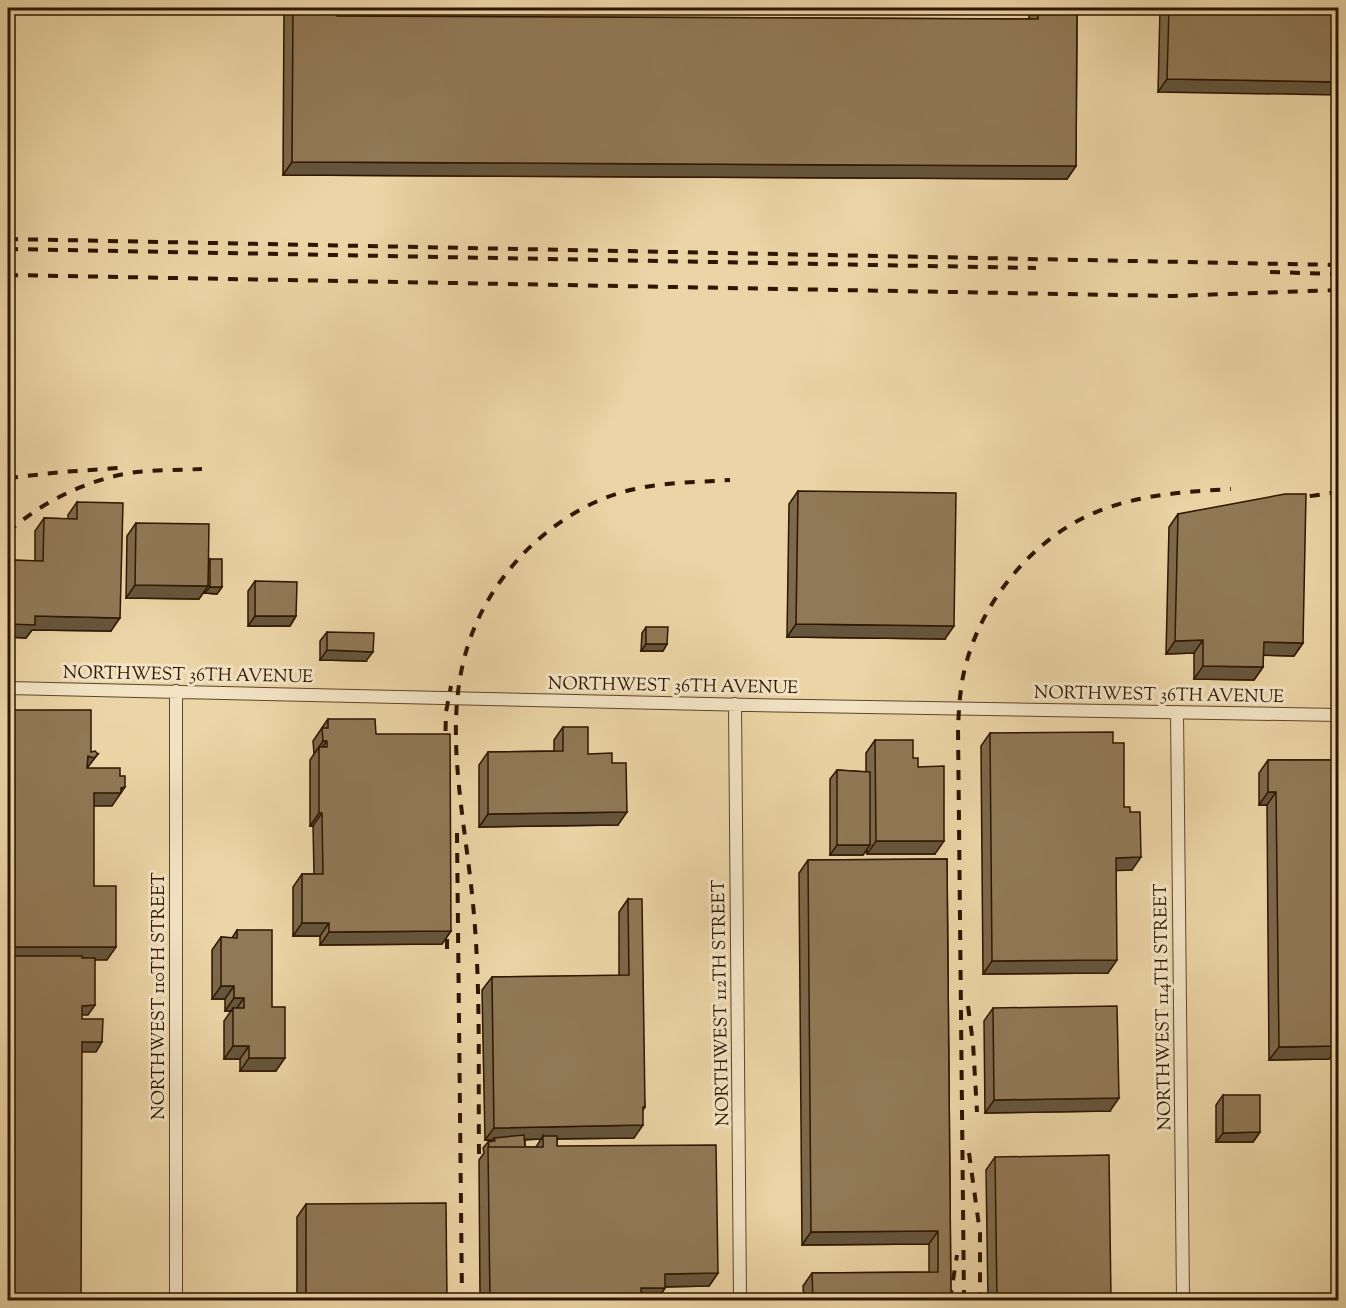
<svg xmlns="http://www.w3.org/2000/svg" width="1346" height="1308" viewBox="0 0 1346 1308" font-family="'Sorts Mill Goudy',serif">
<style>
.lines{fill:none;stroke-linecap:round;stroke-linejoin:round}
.minor-casing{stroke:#5c4629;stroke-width:14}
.minor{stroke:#f2e3c4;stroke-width:12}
.rail{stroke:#2d1600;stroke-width:4;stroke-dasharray:10 10;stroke-linecap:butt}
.wall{fill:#7c684a;stroke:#2d1600;stroke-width:1.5;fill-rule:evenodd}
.shaded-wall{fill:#65553c;stroke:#2d1600;stroke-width:1.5}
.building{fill:#907956;stroke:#2d1600;stroke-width:1.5}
.labels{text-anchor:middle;stroke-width:6;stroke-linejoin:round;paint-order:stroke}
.street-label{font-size:18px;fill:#2d1600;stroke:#f2e3c4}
</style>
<rect width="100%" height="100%" fill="#ebd4a5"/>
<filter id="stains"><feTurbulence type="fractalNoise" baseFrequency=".00333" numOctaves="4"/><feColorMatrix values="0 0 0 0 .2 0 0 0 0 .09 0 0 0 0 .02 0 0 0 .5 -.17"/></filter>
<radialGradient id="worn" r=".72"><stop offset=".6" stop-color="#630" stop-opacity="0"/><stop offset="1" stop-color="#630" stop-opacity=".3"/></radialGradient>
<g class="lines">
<defs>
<path id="minor" d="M8,688L751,705L1338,715
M176,691V1300
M735,704L740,1300
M1177,712L1183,1300"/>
</defs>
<use href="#minor" class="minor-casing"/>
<use href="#minor" class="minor"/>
<path class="rail" d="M8,239L1338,265
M8,249L1036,268
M1270,272L1338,274
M8,275L1173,296L1338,290
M8,478L62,472L118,468
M1290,499L1338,492
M8,532C43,501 90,478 137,472C158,470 180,470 202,469
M445,751L446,712L451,686
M457,833L462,1300
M447,919V957
M968,1006L973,1043L977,1112
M969,1153L980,1233V1300
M479,1154C478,1071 481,986 473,904C461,777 423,660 523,554C554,522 595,496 640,488C669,482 700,482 730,480
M950,1300L957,1255
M964,1300L958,727C959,708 960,687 965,668C980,606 1026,547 1083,518C1129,495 1181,492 1231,489"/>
</g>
<path class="wall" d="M284,8H337V16L1029,19V9L1031,8H1077L1076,166L1067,179L283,175Z
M1160,8H1338L1158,92Z
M798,491L945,639L787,637L789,504Z
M77,502L111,631L32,630L26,638L8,637V562L9,560L35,561V531L44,518L68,519V515Z
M1178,514L1303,643L1294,656L1263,655V667L1254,680L1194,679V653L1166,654L1169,527Z
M136,523L209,561L210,559L222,587L217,594L205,593V590L199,599L126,598L127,536Z
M1338,545V568H1335V550Z
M255,581L296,616L290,626H248V591Z
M646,627L667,644L663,651H641L642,633Z
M327,632L366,661L320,660V641Z
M328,719L376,734L451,931L442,944L320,945V936H293V887L302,874H314L313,826H310V760L314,754L313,741Z
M563,727L588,754L612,763L618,825L479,827V765L488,752L554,751V740Z
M990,733L1113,743L1124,807L1132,870H1116L1108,973L983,974L981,746Z
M875,740L913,758L918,767L935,854H867V850L863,855H830V779L837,770L866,772V753Z
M1268,760H1338V798L1335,803L1329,1059L1269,1060L1267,805H1259V773Z
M947,859L951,1300H804L803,1286L812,1273L929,1272V1244L802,1245L799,873L808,860Z
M628,899L645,1107L643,1110L634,1138L557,1139V1146L718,1273L709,1286L665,1287V1288L657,1300H480L479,1160L484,1153L483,1148L488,1142L492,1140H485L482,990L492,977L619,976V912ZM541,1139L536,1147H525V1140Z
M237,930L272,1007L276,1071H240V1059H224V1021L231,1011H225V999H212V950L221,937L232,938Z
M993,1008L1110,1111L985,1113L984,1021Z
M1223,1095L1260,1132L1253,1142H1216V1105Z
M995,1157L1111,1300H988L986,1170Z
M306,1204L447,1300H297V1217Z"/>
<path class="shaded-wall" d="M1167,79L1338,82V95L1158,92Z
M292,162L1076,166L1067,179L283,175Z
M135,585L208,586L199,599L126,598Z
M210,587H222L217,594L205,593Z
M35,616L120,618L111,631L32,630L26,638L8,637V627L9,624Z
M255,616H296L290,626H248Z
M796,624L954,626L945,639L787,637Z
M1203,640L1194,653L1166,654L1175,641Z
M1264,642L1303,643L1294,656L1255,655Z
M646,644H667L663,651H641Z
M327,650L373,652L366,661L320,660Z
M1203,666L1263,667L1254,680L1194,679Z
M323,741H327L319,752V747L314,754Z
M98,754L88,767L85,771L88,756Z
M125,787L112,806H85L94,793Z
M1335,790H1338V798L1335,803Z
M1268,792H1276L1267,805H1259Z
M627,812L618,825L479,827L488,814Z
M319,813H322L313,826H310Z
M876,841H944L935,854H867Z
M837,845H870L863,855H830Z
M1141,857L1132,870L1107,871L1116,858Z
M302,923H329L320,936H293Z
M451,931L442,944L320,945L329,932Z
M8,947H116L107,960H8Z
M1117,960L1108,973L983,974L992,961Z
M221,986H234L225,999H212Z
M234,998H244L235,1011L233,1008L231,1011H225Z
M95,1005L88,1015H75L82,1006Z
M82,1042H102L96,1052H75Z
M233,1046H249L240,1059H224Z
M1338,1046L1329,1059L1269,1060L1279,1047Z
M249,1058H285L276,1071H240Z
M1119,1098L1110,1111L985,1113L994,1100Z
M643,1125L634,1138L543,1139V1136L541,1139L495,1140L494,1138L492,1140H485L494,1128Z
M1260,1132L1253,1142H1216L1223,1133Z
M938,1231L929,1244L802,1245L811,1232Z
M718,1273L709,1286L656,1287L665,1274Z
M641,1288H665L657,1300H632Z"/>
<path class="building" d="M293,8H337V16L1038,19V8H1077L1076,166L292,162Z
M1169,8H1338V82L1167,79Z
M798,491L956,493L954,626L796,624Z
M1285,494H1306L1303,643L1264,642L1263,667L1203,666V640L1175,641L1178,514Z
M77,502L123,503L120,618L35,616V625L9,624L10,597H8V567H9V560L43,561L44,518L77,519Z
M136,523L209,524L208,586L135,585Z
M210,559H222V587H210Z
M255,581L297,582L296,616H255Z
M646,627H668L667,644H646Z
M327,632L374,633L373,652L327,650Z
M8,710H91V752L95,751L98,754L94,758L88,756L87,768H120V776H125V787L121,788V793H94V886H116V947H8Z
M328,719H375L376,734H450L451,931L329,932V923H302V874H323L322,813H319V747H327V741H323L322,728H328Z
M563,727H588V754L612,753V763H626L627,812L488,814V752L563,751Z
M1113,732V743H1124V807H1130V812H1140L1141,857L1116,858L1117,960L992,961L990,733Z
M875,740H913V758H918V767L944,766V841H876Z
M1268,760H1338V790H1335L1338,1046L1279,1047L1276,792H1268Z
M837,770L870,772V845H837Z
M947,859L951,1300H813L812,1273L938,1272V1231L811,1232L808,860Z
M628,899H642L645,1107H643V1125L494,1128L492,977L629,975Z
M237,930H272V1007H285V1058H249V1046H233V1008H244V998H234V986H221V937L237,938Z
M8,956H82V958H95V1005L82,1006V1019H103L102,1042H82L81,1300H8Z
M1117,1006L1119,1098L994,1100L993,1008Z
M1223,1095H1260V1132L1223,1133Z
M524,1135L525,1147H489L488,1142L495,1141L494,1138Z
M543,1136H557V1146L716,1145L718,1273L665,1274V1288H641V1300H490L488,1147H543Z
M1109,1155L1111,1300H997L995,1157Z
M446,1203L447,1300H306V1204Z"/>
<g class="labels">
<g class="street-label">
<text transform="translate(188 674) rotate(1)" y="6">NORTHWEST 36TH AVENUE</text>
<text transform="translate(673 685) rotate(1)" y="6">NORTHWEST 36TH AVENUE</text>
<text transform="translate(1159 694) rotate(1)" y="6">NORTHWEST 36TH AVENUE</text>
<text transform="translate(158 996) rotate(-90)" y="6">NORTHWEST 110TH STREET</text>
<text transform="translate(720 1003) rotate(-91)" y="6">NORTHWEST 112TH STREET</text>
<text transform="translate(1162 1007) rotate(-91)" y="6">NORTHWEST 114TH STREET</text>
</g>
</g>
<rect width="1346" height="1308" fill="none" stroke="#ebd4a5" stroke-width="30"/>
<rect x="9" y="9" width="1328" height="1290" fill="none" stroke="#2d1600" stroke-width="3"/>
<rect x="15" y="15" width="1316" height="1278" fill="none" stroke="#2d1600" stroke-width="1.5"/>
<rect width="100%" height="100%" filter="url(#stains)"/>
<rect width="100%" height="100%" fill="url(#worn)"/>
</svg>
